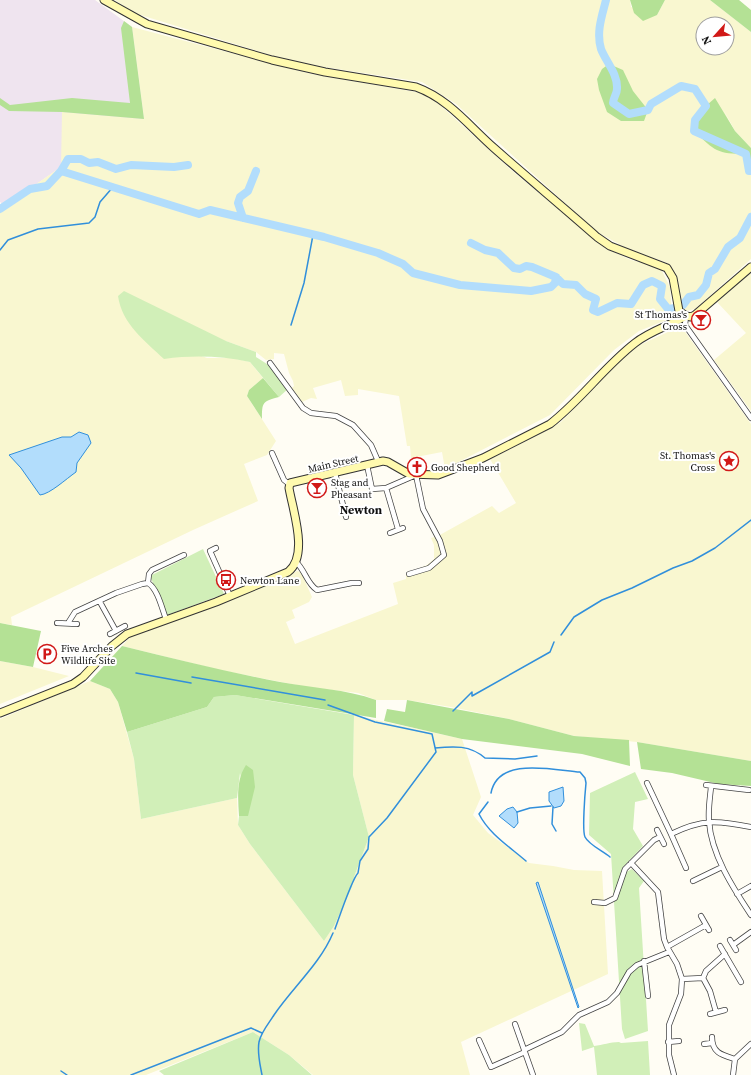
<svg xmlns="http://www.w3.org/2000/svg" width="751" height="1075" viewBox="0 0 751 1075" font-family="'Source Serif 4',serif">
<style>
.industrial{fill:#efe4ef}
.farmland{fill:#f9f7d0;fill-rule:evenodd}
.green{fill:#d1efb8}
.forest{fill:#b4e195}
.water{fill:#b2ddfc;stroke:#318fdb}
.lines{fill:none;stroke-linecap:round;stroke-linejoin:round}
.stream{stroke:#318fdb;stroke-width:1.5}
.river{stroke:#b2ddfc;stroke-width:8}
.street-casing{stroke:#434343;stroke-width:6}
.secondary-casing{stroke:#323232;stroke-width:9}
.street{stroke:#fff;stroke-width:4.5}
.secondary{stroke:#fffaaf;stroke-width:7}
.labels{text-anchor:middle;stroke-width:4;stroke-linejoin:round;paint-order:stroke}
.poi-label{font-size:10px;fill:#101010;stroke:#fff;text-anchor:start}
.street-label{font-size:10px;fill:#101010;stroke:#fff}
.quarter-label{font-size:12px;font-weight:bold;fill:#101010;stroke:#fff}
</style>
<rect width="100%" height="100%" fill="#fffdf4"/>
<path class="industrial" d="M0,0H95L132,27L144,119L61,167L5,206L0,202Z"/>
<path class="farmland" d="M115,0H630L631,7L657,15L665,0H710L751,32V148L735,131L722,107L746,154L749,171H751V259L695,309L686,311L680,305L672,271L667,263L657,259L639,255L597,232L456,104L422,82L304,64L280,58L134,13ZM703,24H727V48H703Z
M132,27L312,74L422,93L439,104L510,169L605,248L631,260L656,266L662,271L670,287L672,315L669,319L639,331L614,350L550,415L445,469L442,452L411,458L410,446H407L399,396L358,389V395L345,396L341,380L313,388L317,399L311,398L302,402L292,388L294,386L293,381L289,373L284,354L274,353V359L266,360L256,352L226,341L187,356L199,355L207,358H233L250,362L263,378L249,390L247,396L276,441L267,455L244,464L258,501L193,530L11,617L12,625L0,623V209L61,167L62,112L144,119Z
M751,272V411L714,360L746,333L717,302Z
M681,326L751,424V761L637,742L574,736L509,719L451,707L407,700H376L358,693L307,687L220,670L122,646L130,637L279,581L297,571L301,572L312,597L309,602L292,610L295,618L286,622L295,644L398,604L393,583L406,579V574L427,565L434,559V545L431,538L438,536L492,506L499,513L516,503L490,459L540,434L561,422L631,349Z
M0,661L33,667L69,676L0,704Z
M90,681L110,689L118,702L134,759L141,819L237,798L238,825L250,844L324,941L334,926L352,887L354,877L369,837L353,775L354,715L462,739L481,797L473,815L488,833L529,863L553,866L574,870L602,871L608,974L461,1042L470,1075H313L289,1055L253,1032L146,1075H0V719Z"/>
<path class="green" d="M124,291L226,341L256,352V357L267,364L288,389L279,397L250,362C221,356 194,355 164,359C145,341 122,324 118,296Z
M203,549L224,594L167,615L150,576Z
M235,695L354,715L353,775L369,837L354,877L352,887L334,926L324,941L250,844L238,825L239,816H248L240,773L237,798L141,819L134,759L127,732L207,707L214,697Z
M635,772L648,799L635,802L633,829L643,846L622,868L624,873L632,869L644,881L639,888L648,1031L625,1039L622,1029L611,854L589,835L590,793Z
M579,1023L585,1024L594,1046C603,1045 610,1042 619,1042L621,1043L648,1041L650,1075H597L594,1047L582,1051Z
M253,1032L289,1055L312,1075H164L159,1071Z"/>
<path class="forest" d="M630,0H665L657,15L643,21L634,13Z
M710,0H739L751,10V32Z
M124,21L132,27L144,119L62,112L9,111L0,105V98L10,105L72,98L130,103L121,28Z
M609,64L623,70L633,91L648,110L644,121H621L607,112L599,90L597,79L602,69Z
M715,98L735,131L751,148V171H749L746,154C717,154 715,151 694,131C695,115 703,108 715,98Z
M263,378L279,397C262,401 262,403 262,419L247,396L249,390Z
M0,623L41,631L33,667L0,661Z
M122,646C175,659 227,672 280,682C312,688 346,689 376,700V718L235,695L214,697L207,707L127,732L118,702L110,689L90,681Z
M407,700L509,719L574,736L629,740L630,766L582,754L462,739L384,721L387,709L405,712Z
M637,742L751,761V786L719,784L672,773L641,769Z
M246,765L253,770L255,787L248,816H239C238,798 236,780 246,765Z"/>
<path class="water" d="M79,432L88,435L91,443L77,463L76,472C66,479 50,494 40,495L21,468L9,455L62,437H71Z
M563,787L564,801L561,806L554,808L549,801V792Z
M513,807L517,812L518,823L514,828L499,816L507,809Z
M538,882L579,1007L578,1008L536,883Z"/>
<g class="lines">
<path class="stream" d="M0,250L8,240L38,229L89,223L95,217L100,202L113,187
M291,325L304,283L313,235
M561,635L574,617L602,600L632,588L673,568L692,561L715,548L751,520
M136,673L191,683
M192,677L325,700
M328,705L375,722L432,734L436,752L387,818L369,837L368,849L360,861L358,873C352,879 339,918 335,929
M453,711L472,692V696L550,652L554,642
M435,748C454,746 470,745 485,758L515,759L537,756
M491,793C498,756 553,770 580,772L585,778L586,783C585,793 582,831 585,837C589,845 603,851 610,857
M488,802L479,814C489,834 510,847 526,861
M553,807L552,824L556,831
M517,812L530,808L551,806
M61,1071L67,1075
M131,1075L251,1028L262,1033
M262,1075C260,1064 257,1053 259,1042C261,1032 269,1023 274,1015C293,987 320,964 333,933"/>
<path class="river" d="M606,0C602,16 596,32 601,49C606,62 618,74 617,89C617,94 613,98 613,103L629,114L648,110L651,104L681,86L695,89L706,106L695,120L694,131L746,154L749,171H751
M61,171L68,159H81L89,163L98,162L116,169L131,165L174,167L188,165
M0,209L30,189L47,186L61,171L199,214L210,210L324,237L378,253L403,264L413,273L460,285L531,291L551,287L555,283L556,277L563,284L576,285L585,294L596,299L593,310L598,312L617,303L631,304L643,285L652,281L662,286L660,299L668,309L675,308
M243,218L238,203L240,197L248,191L256,171
M471,243L485,250L498,253L514,268L520,269L526,266L532,267L556,277
M683,305L689,297L698,295L706,285L709,273L715,269L728,247L740,238L751,217"/>
<defs>
<path id="street" d="M686,316L685,325L751,418
M270,363L303,408L311,413L336,416L353,425L371,445L378,461
M272,453L284,480L289,484
M367,465L372,489L386,488L416,475L423,509L440,541L444,555L429,568L409,574
M335,473L346,517
M386,488L398,529
M390,533L403,528
M216,548L210,551L230,596
M296,562C305,570 307,584 317,590L352,583H359
M148,583L149,574L152,570L184,555
M148,583C158,589 162,609 166,619
M100,602L116,631
M57,623L77,624
M68,623L75,612L116,593L142,584L148,583
M110,634L125,626
M647,783L671,834C702,819 717,820 751,827
M706,785L749,790
M711,787C710,798 708,809 709,821C711,854 733,888 751,915
M657,830L664,844
M671,834L686,868
M631,863L658,892L664,939L667,947L677,964L682,979L681,994L669,1025V1055L674,1075
M693,881L722,867
M737,894L751,886
M594,902L605,903L615,898L625,869L654,840L660,837
M701,916L709,930
M730,940L736,950
M733,945L751,932
M720,946L741,982
M667,947L706,925
M644,961L648,996
M703,978L710,991L716,1012
M703,978L706,971L725,954
M682,979L703,978
M710,1014L725,1010
M515,1024L533,1075
M712,1037C712,1053 722,1055 735,1059L733,1075
M479,1040L491,1067L525,1052
M668,1042L679,1041
M704,1044L712,1043
M524,1050L562,1032L579,1015L608,1002L617,993L629,972L637,965L669,952
M735,1059L751,1044"/>
<path id="secondary" d="M104,0L147,24L272,60L325,72L416,87C449,99 469,126 494,148C528,178 563,207 597,237L610,246L667,268L673,278L679,311L686,316
M686,316L691,317L695,315L751,267
M0,713L73,684L83,677L112,646L127,634L216,602L288,572C309,556 293,511 289,488L290,483L383,461L388,462L409,474L438,475L483,458L550,424C581,400 604,367 635,343C650,331 669,326 686,316"/>
</defs>
<use href="#street" class="street-casing"/>
<use href="#secondary" class="secondary-casing"/>
<use href="#street" class="street"/>
<use href="#secondary" class="secondary"/>
</g>
<defs>
<symbol id="bar-ring" viewBox="-11 -11 22 22"><circle r="9.5" fill="#fff" stroke="#d11918" stroke-width="1.5"/><path d="M-6-5H6L.8 .8V4.5H3.5V6h-7V4.5H-.8V.8Z" fill="#d11918"/></symbol>
<symbol id="sight-ring" viewBox="-11 -11 22 22"><circle r="9.5" fill="#fff" stroke="#d11918" stroke-width="1.5"/><path d="M0-6L1.8-2.2L6-1.7L2.9 1.2L3.7 5.4L0 3.3L-3.7 5.4L-2.9 1.2L-6-1.7L-1.8-2.2Z" fill="#d11918"/></symbol>
<symbol id="church-ring" viewBox="-11 -11 22 22"><circle r="9.5" fill="#fff" stroke="#d11918" stroke-width="1.5"/><path d="M-1.2-6h2.4v3.5h3.3v2.4h-3.3V6h-2.4V-.1h-3.3v-2.4h3.3Z" fill="#d11918"/></symbol>
<symbol id="bus-ring" viewBox="-11 -11 22 22"><circle r="9.5" fill="#fff" stroke="#d11918" stroke-width="1.5"/><path d="M-5-6H5V4H4V6H2V4H-2V6H-4V4H-5ZM-3.5-4V0h7V-4ZM-3.5 1.2v1.5H-2V1.2ZM2 1.2v1.5H3.5V1.2Z" fill="#d11918"/></symbol>
<symbol id="parking-ring" viewBox="-11 -11 22 22"><circle r="9.5" fill="#fff" stroke="#d11918" stroke-width="1.5"/><path d="M-3.5-5.5H1a3.5 3.5 0 0 1 0 7H-1V5.5H-3.5ZM-1-3.4V-.6H.8a1.4 1.4 0 0 0 0-2.8Z" fill="#d11918"/></symbol>
</defs>
<g fill-rule="evenodd">
<use href="#bar-ring" x="690" y="309" width="22" height="22"/>
<use href="#sight-ring" x="718" y="450" width="22" height="22"/>
<use href="#church-ring" x="406" y="456" width="22" height="22"/>
<use href="#bar-ring" x="306" y="477" width="22" height="22"/>
<use href="#bus-ring" x="215" y="569" width="22" height="22"/>
<use href="#parking-ring" x="36" y="643" width="22" height="22"/>
</g>
<g class="labels">
<g class="poi-label">
<text x="687" y="318" text-anchor="end">St Thomas's<tspan x="687" dy="12">Cross</tspan></text>
<text x="715" y="459" text-anchor="end">St. Thomas's<tspan x="715" dy="12">Cross</tspan></text>
<text x="431" y="471">Good Shepherd</text>
<text x="331" y="486">Stag and<tspan x="331" dy="12">Pheasant</tspan></text>
<text x="240" y="584">Newton Lane</text>
<text x="61" y="652">Five Arches<tspan x="61" dy="12">Wildlife Site</tspan></text>
</g>
<g class="street-label">
<text transform="translate(333 463) rotate(-13)" y="4">Main Street</text>
</g>
<g class="quarter-label">
<text x="361" y="514">Newton</text>
</g>
</g>
<g transform="translate(715 36) rotate(243)"><circle r="19" fill="#ffffff" stroke="#9f9f9f"/>
<path d="M0-3L7 15L0 10L-7 15Z" fill="#d11918"/>
<text y="-6" font-size="11" font-weight="bold" text-anchor="middle" fill="#101010">N</text>
</g>
</svg>
